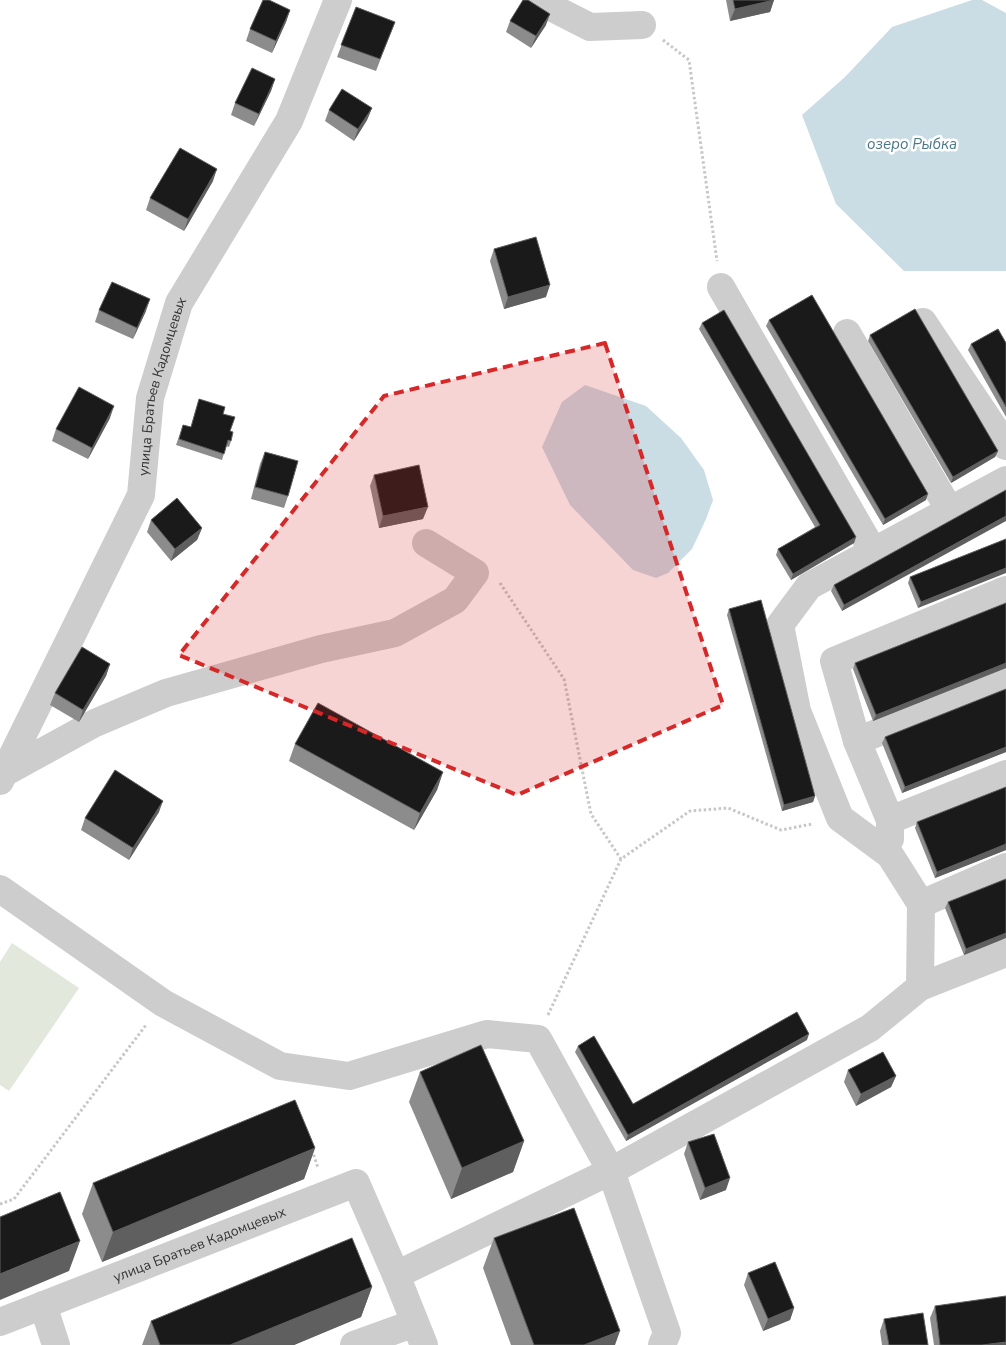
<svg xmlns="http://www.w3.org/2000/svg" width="1006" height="1345" viewBox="0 0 1006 1345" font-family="'Nunito Sans',sans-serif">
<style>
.green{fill:#e3e8dd}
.water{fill:#cadde4}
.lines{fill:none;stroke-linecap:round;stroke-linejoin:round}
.path{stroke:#c7c7c7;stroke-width:3;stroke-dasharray:2.5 2.5;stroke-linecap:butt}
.minor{stroke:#cdcdcd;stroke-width:28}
.wall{fill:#8c8c8c}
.shaded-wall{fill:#5f5f5f}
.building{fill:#1a1a1a;stroke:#5f5f5f}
.marked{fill:#d62828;fill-opacity:0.2;stroke:#d62828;stroke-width:4;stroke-dasharray:10 6;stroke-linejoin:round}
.labels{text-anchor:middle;stroke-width:5;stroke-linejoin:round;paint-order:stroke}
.street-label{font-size:14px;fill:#333;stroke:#fff}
.water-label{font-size:15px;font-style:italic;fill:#4a788b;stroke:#fff}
</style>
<rect width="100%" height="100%" fill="#fff"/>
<path class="green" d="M12,943L79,988L9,1091L0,1085V962Z"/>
<path class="water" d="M972,0H982L1006,13V271H904L836,204L802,115L845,77L892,27Z
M585,385L646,406L681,438L704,470L713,500L706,519L692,549L668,573L656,578L633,570L570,505L542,447L562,402Z"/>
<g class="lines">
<path class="path" d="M663,40L689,60L717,261
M500,583L564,679L591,814L621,859
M548,1015L621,859L690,811L728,808L781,830L812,824
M312,1150L318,1168
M0,1204L14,1199L146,1025"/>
<g class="minor">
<path d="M537,0L590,27L642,25"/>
<path d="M721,287L873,551"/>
<path d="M923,322L1006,446"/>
<path d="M847,333L950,511"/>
<path d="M857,741L1006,681"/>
<path d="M4,773L95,723L166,693L321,649L395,633L455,600L475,573L426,543"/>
<path id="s1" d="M0,781L141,495L150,398L179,303L289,121L338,0"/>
<path d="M890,820L857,741L834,661L1006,590"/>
<path d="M890,839V820L1006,774"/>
<path d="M0,889L163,1003L280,1066L349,1076L487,1034L538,1039L611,1171L396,1275"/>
<path d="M921,904L1006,867"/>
<path d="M920,987L921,904L890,855L840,818L797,711L780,625L809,586L1006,480"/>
<path d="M43,1305L56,1345"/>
<path id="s2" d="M0,1322L356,1183L396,1275L424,1345"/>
<path d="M354,1345L415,1323"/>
<path d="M662,1345L667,1333L611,1171L870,1028L920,987L1006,953"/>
</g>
</g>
<path class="wall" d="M726,0H774L770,12L730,21Z
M356,7L395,22L376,71L337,57Z
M290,10L286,22L272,53L246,41L250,29Z
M510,21L546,25L531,48L506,32Z
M275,79L271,91L254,126L231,115L235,103Z
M372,108L367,120L354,141L325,121L329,110Z
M213,181L184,231L146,210L150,198Z
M494,249L546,297L504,309L490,261Z
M99,310L146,311L133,339L95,322Z
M769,320L926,500L883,525L766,326Z
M702,323L856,537L854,543L791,580L776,555L778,549L815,527L699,329Z
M870,335L998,451L995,457L951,483L868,341Z
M1006,343V417L968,350L971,344Z
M199,399L223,414L230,431L231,441L229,447L226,446L222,460L176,445L183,425L191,427Z
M110,418L88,459L52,441L56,429Z
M265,452L288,496L284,508L251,499L260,464Z
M374,475L423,519L379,528L370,486Z
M1006,490L842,611L831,591L834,585Z
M151,520L202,528L197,540L171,561L147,532Z
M1006,539L918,608L908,583L910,577Z
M1006,603V668L873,721L853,669L855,663Z
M729,609L815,796L813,802L782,811L727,615Z
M110,664L106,676L79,722L50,705L55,693Z
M1006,689V752L902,793L882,743L885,737Z
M295,744L443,772L437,790L414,830L289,761Z
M1006,787V850L935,878L915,828L917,822Z
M159,812L129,860L81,830L85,818Z
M1006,879V938L964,955L945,908L948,902Z
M807,1040L626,1141L575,1052L578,1046L633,1104Z
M848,1070L896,1076L891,1087L856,1106L844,1082Z
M420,1072L524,1141L513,1172L451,1199L409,1102Z
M688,1142L726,1190L700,1200L684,1154Z
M315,1148L304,1179L102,1262L82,1214L93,1183Z
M494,1238L615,1345H511L483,1268Z
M748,1273L794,1308L790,1320L763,1331L744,1285Z
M372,1287L361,1317L294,1345H142L151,1321Z
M935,1306L1006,1345H934L930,1318Z
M884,1319L928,1345H882L880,1331Z"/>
<path class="shaded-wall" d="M774,0L770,12L730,21L735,9Z
M290,10L286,22L272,53L276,41Z
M550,14L546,25L531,48L536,36Z
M275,79L271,91L254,126L259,114Z
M372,108L367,120L354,141L358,129Z
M217,169L213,181L184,231L188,219Z
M550,285L546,297L504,309L508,297Z
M150,299L146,311L133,339L137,328Z
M114,406L110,418L88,459L92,448Z
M998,451L995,457L951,483L953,477Z
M928,494L926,500L883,525L885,519Z
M428,507L423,519L379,528L383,516Z
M1006,516V521L842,611L844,605Z
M202,528L197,540L171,561L175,549Z
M856,537L854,543L791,580L793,574Z
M1006,568V573L918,608L921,602Z
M1006,663V668L873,721L876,715Z
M110,664L106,676L79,722L83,710Z
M1006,747V752L902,793L905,787Z
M443,772L437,790L414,830L420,813Z
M815,796L813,802L782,811L784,805Z
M163,801L159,812L129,860L133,848Z
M1006,844V850L935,878L937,872Z
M1006,933V938L964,955L966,949Z
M809,1034L807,1040L626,1141L628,1135Z
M896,1076L891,1087L856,1106L861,1094Z
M524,1141L513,1172L451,1199L462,1168Z
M315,1148L304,1179L102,1262L113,1232Z
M730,1178L726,1190L700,1200L705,1188Z
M80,1241L69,1271L0,1300V1274Z
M372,1287L361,1317L294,1345H230Z
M794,1308L790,1320L763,1331L768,1319Z
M620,1331L615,1345H584Z
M1006,1342V1345H982Z"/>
<path class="building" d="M263,0H269L290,10L276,41L250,29Z
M523,0H528L550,14L536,36L510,21Z
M733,0H774L735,9Z
M356,7L395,22L380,59L341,45Z
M252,68L275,79L259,114L235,103Z
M342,89L372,108L358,129L329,110Z
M180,148L217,169L188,219L150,198Z
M536,237L550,285L508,297L494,249Z
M112,282L150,299L137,328L99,310Z
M812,295L928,494L885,519L769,320Z
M915,309L998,451L953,477L870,335Z
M724,310L856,537L793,574L778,549L820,525L702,323Z
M998,329L1006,343V407L971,344Z
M79,387L114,406L92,448L56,429Z
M199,399L225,407L223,414L235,417L230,431L233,432L231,441L228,440L224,454L179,439L183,425L191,427Z
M265,452L298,461L288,496L255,487Z
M419,465L428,507L383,516L374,475Z
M1006,490V516L844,605L834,585Z
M177,498L202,528L175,549L151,520Z
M1006,539V568L921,602L910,577Z
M761,600L815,796L784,805L729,609Z
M1006,603V663L876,715L855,663Z
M82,647L110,664L83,710L55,693Z
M1006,689V747L905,787L885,737Z
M318,703L443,772L420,813L295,744Z
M115,770L163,801L133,848L85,818Z
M1006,787V844L937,872L917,822Z
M1006,879V933L966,949L948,902Z
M797,1012L809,1034L628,1135L578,1046L594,1036L633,1104Z
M481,1045L524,1141L462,1168L420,1072Z
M883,1052L896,1076L861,1094L848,1070Z
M295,1100L315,1148L113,1232L93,1183Z
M714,1134L730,1178L705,1188L688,1142Z
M60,1192L80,1241L0,1274V1217Z
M574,1208L620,1331L584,1345H534L494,1238Z
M352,1238L372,1287L230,1345H160L151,1321Z
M775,1262L794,1308L768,1319L748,1273Z
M1006,1296V1342L982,1345H940L935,1306Z
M923,1313L928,1345H889L884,1319Z"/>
<path class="marked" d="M605,343L723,705L517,795L179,655L384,396Z"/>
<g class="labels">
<g class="street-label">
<text dy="5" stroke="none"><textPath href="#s1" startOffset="430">улица Братьев Кадомцевых</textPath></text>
<text dy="5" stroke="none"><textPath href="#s2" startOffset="214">улица Братьев Кадомцевых</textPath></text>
</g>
<g class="water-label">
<text x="912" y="149">озеро Рыбка</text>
</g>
</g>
</svg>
